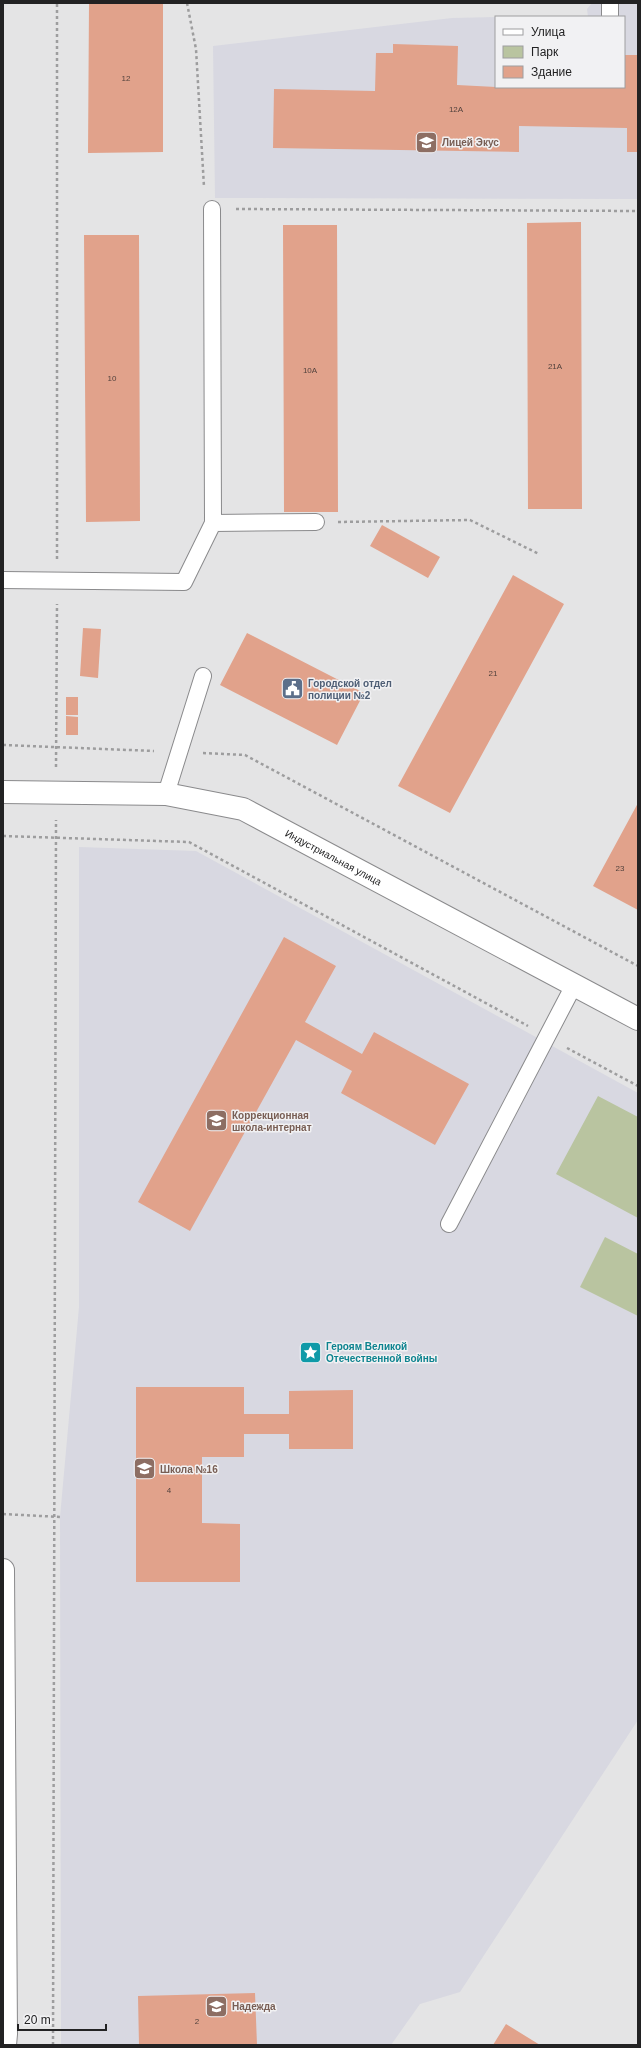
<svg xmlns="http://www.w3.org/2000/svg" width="641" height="2048" viewBox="0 0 641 2048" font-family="Arial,sans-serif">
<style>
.built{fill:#d8d8e1}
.green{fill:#b9c4a0}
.building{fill:#e1a28b}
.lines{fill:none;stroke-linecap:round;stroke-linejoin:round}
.service-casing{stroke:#8a8a8c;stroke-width:18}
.minor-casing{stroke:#8a8a8c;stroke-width:24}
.tertiary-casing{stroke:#8a8a8c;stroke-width:24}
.path{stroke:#9d9d9e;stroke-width:2.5;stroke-dasharray:3 3;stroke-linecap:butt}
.service{stroke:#fff;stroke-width:16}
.minor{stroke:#fff;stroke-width:22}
.tertiary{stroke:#fff;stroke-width:22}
.labels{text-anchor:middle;stroke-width:3;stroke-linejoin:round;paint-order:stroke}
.number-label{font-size:8px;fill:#52423d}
.education-label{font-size:10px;font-weight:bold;fill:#785e54;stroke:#f1f1f3;text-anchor:start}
.service-label{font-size:10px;font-weight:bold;fill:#4e5e75;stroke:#f1f1f3;text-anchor:start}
.street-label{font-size:10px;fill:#222223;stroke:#f1f1f3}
.culture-label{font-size:10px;font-weight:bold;fill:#0d838f;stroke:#f1f1f3;text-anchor:start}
</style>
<rect width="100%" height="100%" fill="#e4e4e5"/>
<path class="built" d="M592,3H638V199L215,198L213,46L452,18L496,17V87H624V17H532H588L587,9Z
M79,847L196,851L638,1093V1720L460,1992L420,2004L391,2045H61L60,1517L79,1307Z"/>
<path class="green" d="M598,1096L638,1117V1218L556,1174Z
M605,1237L638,1254V1316L580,1287Z"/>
<path class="building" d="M89,3H163V152L88,153Z
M393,44L458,46L457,85L496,87H624V55H638V152H627V128L519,126V152L273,148L274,89L375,91L376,53H393Z
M581,222L582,509H528L527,223Z
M283,225H337L338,512H284Z
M84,235H139L140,521L86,522Z
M382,525L440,557L428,578L370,546Z
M513,575L564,604L450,813L398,786Z
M83,628L101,629L98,678L80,676Z
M247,633L364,693L337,745L220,685Z
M66,697H78V715H66Z
M66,716L78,717V735H66Z
M638,803V910L593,886Z
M284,937L336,966L305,1022L362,1054L374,1032L469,1084L435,1145L341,1093L352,1071L296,1040L190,1231L138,1202Z
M136,1387H244V1414H289V1391L353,1390V1449H289V1434H244V1457H202V1523L240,1524V1582H136Z
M255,1993L257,2045H139L138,1996Z
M506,2024L540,2045H493Z"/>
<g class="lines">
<defs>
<path id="service" d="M610,3V17
M212,209L213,523
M3,580L184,582L213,523L316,522
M166,794L203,676
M449,1224L574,985"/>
<path id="minor" d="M3,1570L6,2034L5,2045"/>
<g id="tertiary">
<path id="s1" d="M3,792L166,794L243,809L638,1019"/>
</g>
</defs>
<use href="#service" class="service-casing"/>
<use href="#minor" class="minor-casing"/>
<use href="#tertiary" class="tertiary-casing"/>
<path class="path" d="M187,3L196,49L204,187
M236,209L638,211
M338,522L470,520L539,554
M57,559V3
M3,745L154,751
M203,753L245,755L638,966
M56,767L57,604
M3,836L189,842L528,1026
M567,1048L638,1086
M3,1514L60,1517
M53,2045L56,820"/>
<use href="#service" class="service"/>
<use href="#minor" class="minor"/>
<use href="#tertiary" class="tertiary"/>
</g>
<defs>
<symbol id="school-square" viewBox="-11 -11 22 22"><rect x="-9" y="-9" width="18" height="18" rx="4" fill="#8d6e63" stroke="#f1f1f3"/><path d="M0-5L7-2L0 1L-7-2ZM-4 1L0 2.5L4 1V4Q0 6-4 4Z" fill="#fff"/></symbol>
<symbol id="civic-square" viewBox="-11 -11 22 22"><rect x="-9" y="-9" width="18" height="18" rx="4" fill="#5c6f8a" stroke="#f1f1f3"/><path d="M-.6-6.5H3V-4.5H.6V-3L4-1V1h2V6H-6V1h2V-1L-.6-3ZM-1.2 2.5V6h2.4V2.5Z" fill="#fff"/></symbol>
<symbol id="sight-square" viewBox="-11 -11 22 22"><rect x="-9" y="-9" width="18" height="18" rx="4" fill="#0f9aa8" stroke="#f1f1f3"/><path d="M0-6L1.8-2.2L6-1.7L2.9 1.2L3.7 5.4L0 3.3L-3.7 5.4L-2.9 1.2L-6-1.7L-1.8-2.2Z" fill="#fff"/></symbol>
</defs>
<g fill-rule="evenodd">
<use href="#school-square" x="414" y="130" width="25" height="25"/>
<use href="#civic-square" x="280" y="676" width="25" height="25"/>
<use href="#school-square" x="204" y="1108" width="25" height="25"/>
<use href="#sight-square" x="298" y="1340" width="25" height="25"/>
<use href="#school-square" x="132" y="1456" width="25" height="25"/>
<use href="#school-square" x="204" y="1994" width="25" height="25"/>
</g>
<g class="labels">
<g class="number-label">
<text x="126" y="81">12</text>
<text x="456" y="112">12А</text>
<text x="555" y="369">21А</text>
<text x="310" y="373">10А</text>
<text x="112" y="381">10</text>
<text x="493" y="676">21</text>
<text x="620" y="871">23</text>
<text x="169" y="1493">4</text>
<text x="197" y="2024">2</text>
</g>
<g class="education-label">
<text x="442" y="146">Лицей Экус</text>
<text x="232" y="1119">Коррекционная<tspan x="232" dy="12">школа-интернат</tspan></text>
<text x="160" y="1473">Школа №16</text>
<text x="232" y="2010">Надежда</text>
</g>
<g class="service-label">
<text x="308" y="687">Городской отдел<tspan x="308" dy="12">полиции №2</tspan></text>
</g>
<g class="street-label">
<text dy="4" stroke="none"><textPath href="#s1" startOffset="344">Индустриальная улица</textPath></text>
</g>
<g class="culture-label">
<text x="326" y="1350">Героям Великой<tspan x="326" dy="12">Отечественной войны</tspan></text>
</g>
</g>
<rect width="641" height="2048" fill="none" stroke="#222223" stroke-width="8"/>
<rect x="495" y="16" width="130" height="72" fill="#f1f1f3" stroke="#9e9ea0"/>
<rect x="503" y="29" width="20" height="6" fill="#ffffff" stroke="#9e9ea0"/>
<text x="531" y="36" font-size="12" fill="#222223">Улица</text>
<rect x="503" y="46" width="20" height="12" fill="#b9c4a0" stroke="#9e9ea0"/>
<text x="531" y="56" font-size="12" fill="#222223">Парк</text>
<rect x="503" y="66" width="20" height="12" fill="#e1a28b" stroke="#9e9ea0"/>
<text x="531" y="76" font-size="12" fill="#222223">Здание</text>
<path d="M18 2024v6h88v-6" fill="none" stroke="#222223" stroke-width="2"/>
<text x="24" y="2024" font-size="12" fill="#222223" stroke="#f1f1f3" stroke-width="3" paint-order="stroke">20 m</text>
</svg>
